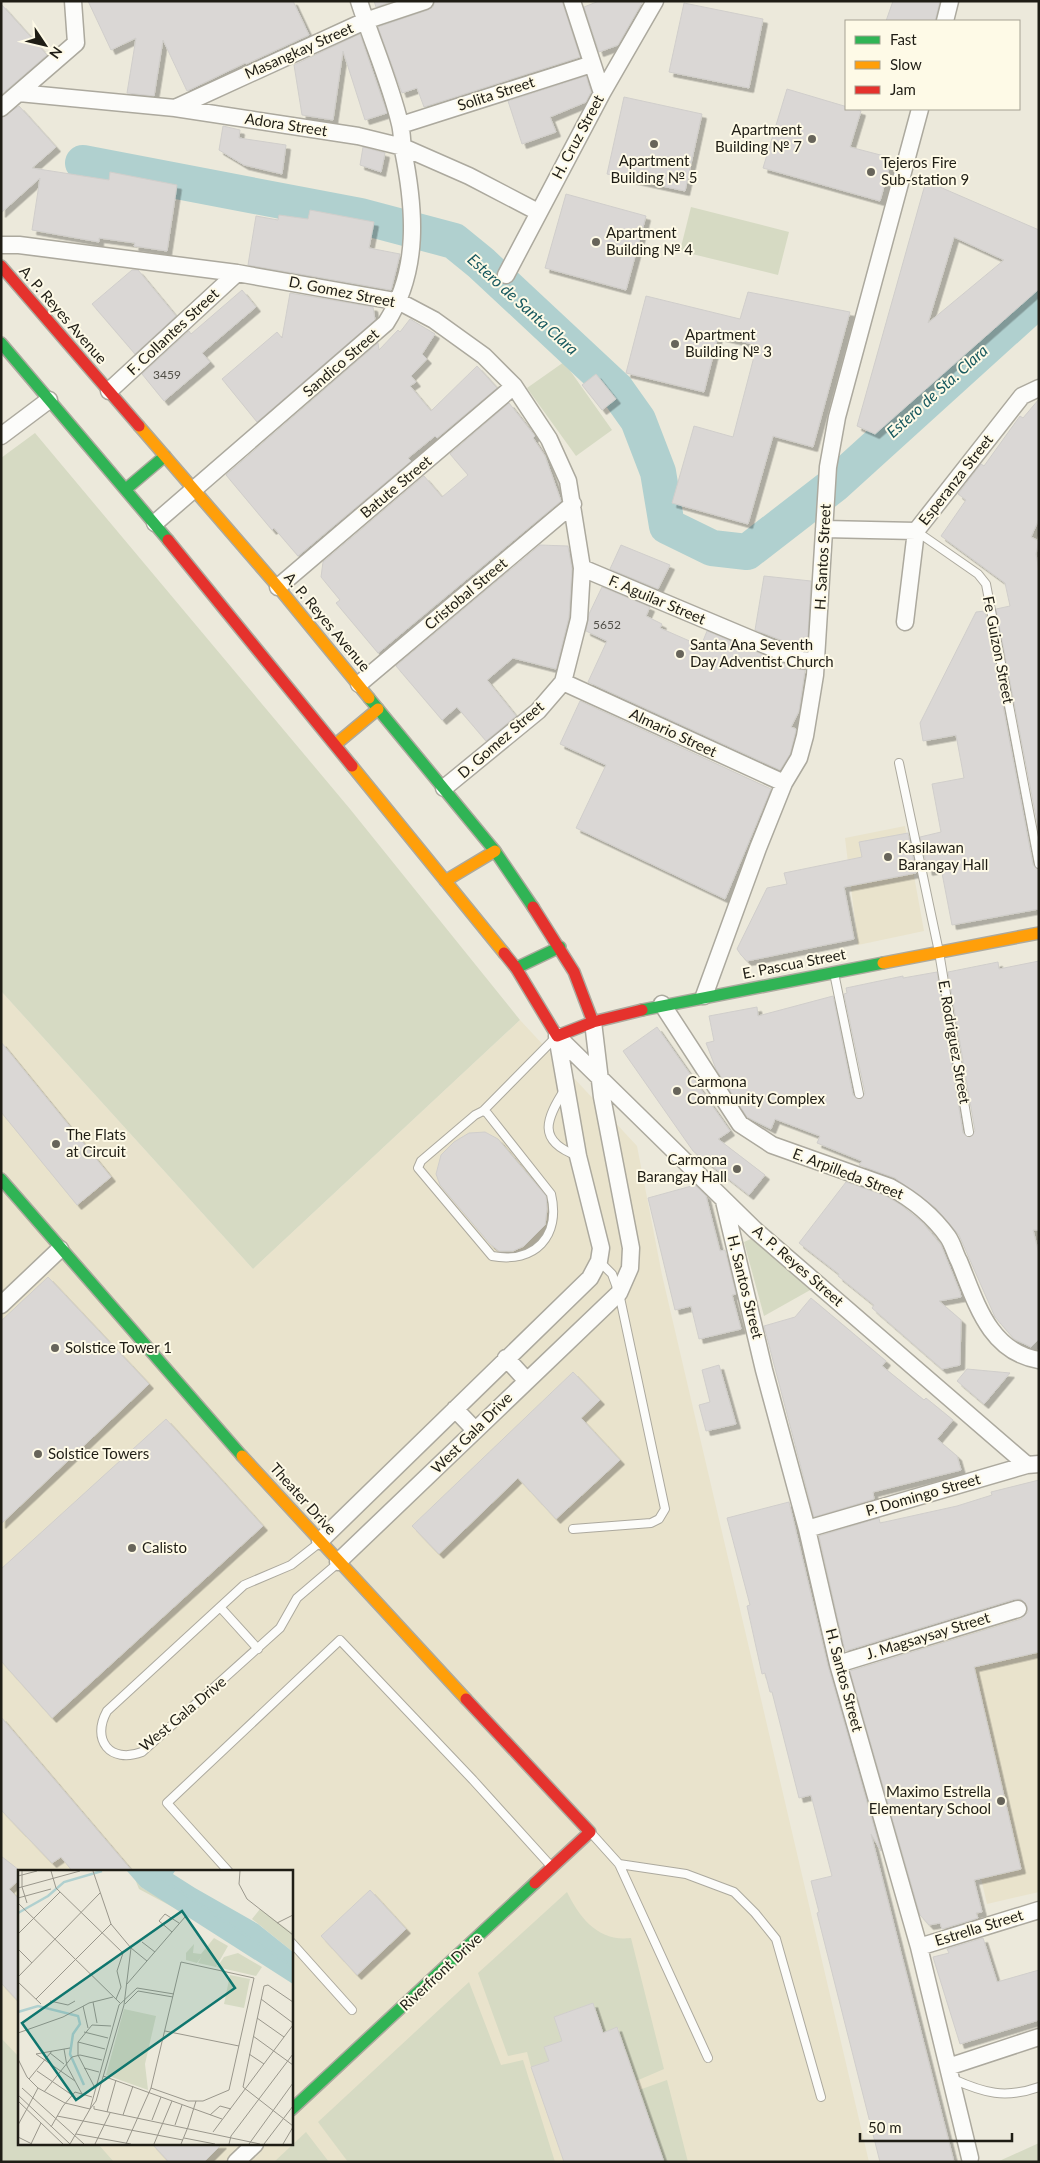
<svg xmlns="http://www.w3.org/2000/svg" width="1040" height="2163" viewBox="0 0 1040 2163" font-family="Lato,sans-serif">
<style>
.built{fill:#e9e3cc;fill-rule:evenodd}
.green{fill:#d6dac3}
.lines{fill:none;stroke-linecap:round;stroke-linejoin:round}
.river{stroke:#b0d0cf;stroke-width:36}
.building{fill:#dad7d5;stroke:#d0cecb;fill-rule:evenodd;filter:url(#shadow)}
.lane-casing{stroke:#aca99e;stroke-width:10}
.street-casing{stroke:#aca99e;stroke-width:19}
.fast-casing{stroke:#aca99e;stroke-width:14}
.slow-casing{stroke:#aca99e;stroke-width:14}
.jam-casing{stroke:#aca99e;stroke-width:14}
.lane{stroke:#fcfcfa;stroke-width:8}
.street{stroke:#fcfcfa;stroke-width:16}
.fast{stroke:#30b455;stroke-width:11}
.slow{stroke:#ff9f0a;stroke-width:11}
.jam{stroke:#e5322d;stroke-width:11}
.poi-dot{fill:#67645a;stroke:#fefae7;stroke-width:2}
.labels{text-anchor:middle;stroke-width:4;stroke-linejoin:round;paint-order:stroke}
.number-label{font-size:12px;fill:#504e47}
.street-label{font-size:15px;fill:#1f1d15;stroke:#fefae7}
.poi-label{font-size:15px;fill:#1f1d15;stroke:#fefae7;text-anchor:start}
.water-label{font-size:16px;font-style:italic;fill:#18595f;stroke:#fefae7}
.inset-river{fill:none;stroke:#b0d0cf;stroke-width:2.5}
.inset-road{fill:none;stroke:#9a978c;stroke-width:1}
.view{fill:#0f766e;fill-opacity:0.15;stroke:#0f766e;stroke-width:2.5}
.inset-edge{fill:none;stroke:#1f1d15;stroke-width:2.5}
</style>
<defs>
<filter id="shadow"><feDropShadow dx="4.5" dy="4.5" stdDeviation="0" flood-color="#0004"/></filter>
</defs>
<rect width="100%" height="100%" fill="#ece9db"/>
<path class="built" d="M905,826L924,931L858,945L845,838Z
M1,991L253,1269L520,1020L637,1146L662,1275L869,2162H1ZM19,1872H291V2144H19Z
M1039,1612V1892L987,1904L942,1711L929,1696L916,1643Z"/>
<path class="green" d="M691,207L789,232L778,275L680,251Z
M564,362L612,430L576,456L527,388Z
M35,433L350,809L520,1020L253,1269L1,991V458Z
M755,1237L812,1289L764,1316L744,1242Z
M567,1892C580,1918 598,1942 631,1938L664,2069L636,2081L618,2028L603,2033L593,2003L554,2017L562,2041L544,2047L549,2061L531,2067L527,2052L508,2056L478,1973Z
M469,1982L501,2065L523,2060L555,2162H348L318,2122Z
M1,2038L19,2057V2144H98L114,2162H1Z
M667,2080L688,2162H664L639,2090Z
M306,2132L329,2162H274Z
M1039,2143V2162H997Z"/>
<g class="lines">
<path class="river" d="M83,163L360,216L454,241L481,263L616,389L638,420L658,472L667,526L712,548L747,552L835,484L1039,299"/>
</g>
<path class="building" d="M88,1H293L309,35L246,64L245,63L187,91L163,40L154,96L127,93L136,38L111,50Z
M374,1H393L376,7Z
M435,1H562L580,57L424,107L417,88L402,93L378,27L428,10L433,7Z
M599,1H643L618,45L599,52L584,7Z
M893,1H940L935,21H886Z
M684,3L763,19L749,88L669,72Z
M1,4L47,55L1,95Z
M360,34L387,113L365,120L343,51L333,120L302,115L294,65Z
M586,76L591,92L586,102L550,117L556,132L522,144L508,101Z
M787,89L861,111L850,147L892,158L880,201L763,168Z
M624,97L702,114L685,191L607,174Z
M19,106L56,147L32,168L109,180L110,172L177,185L167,251L134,246L135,243L99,238V242L32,230L40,178L1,213V118Z
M223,126L240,130L239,138L286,145L282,174L244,165L219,150Z
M363,147L385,153L381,172L360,165Z
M926,181L1039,230V289L875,434L857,426ZM954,237L1004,260L928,323Z
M566,194L646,216L626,290L545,268Z
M310,210L374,222L369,248L400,254L391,290L248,265L256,216L278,220L279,215L308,219Z
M132,270H138L176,316L135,354L92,304Z
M242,290L256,307L202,353L210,362L164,401L142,374L189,331L191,334Z
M748,292L850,312L813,447L773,436L748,524L672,503L694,426L733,437L757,345L718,336L704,392L626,373L646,296L740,319Z
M290,293L373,307L375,320L257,422L222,379L277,332L282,338Z
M410,319L435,334L422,354L427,359L411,376L416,382L410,386L431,411L477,366L497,388L437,438L435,436L408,458L411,461L298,556L274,528L272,530L226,475L378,343L379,350L398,330L400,332Z
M596,374L616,399L602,410L582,385Z
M1039,399V519L1031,537L1039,541L1036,554L1039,571V832L996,609L1010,606L1005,583L941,536L966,500L958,494L981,464L984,466L1020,416L1023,418Z
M509,403L535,436L533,438L545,456L561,501L378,653L336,603L340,600L321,577L323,562L424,476L442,497L468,475L450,454Z
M540,545L568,546L572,569L569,617L556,669L513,658L487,680L516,716L486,741L457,707L442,720L396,666Z
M621,545L670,565L658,589L610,569Z
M764,576L811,581L807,650L755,630Z
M602,587L650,607L646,616L662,624L660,628L701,646L707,631L797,669L805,670L799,711L791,727L796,729L795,734L790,754L780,770L588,682L607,641L586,631L589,614Z
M985,611L1033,865L1039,870V909L952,925L941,868L928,871L920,837L941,832L932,784L964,778L956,735L923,741L920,723L976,612Z
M580,701L771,789L725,899L576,828L606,765L560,744Z
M908,833L916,873L844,887L854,939L747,961L741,955L737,949L767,888L787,884L784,873L862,857L859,842Z
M1039,961V1230H1033L1039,1254V1339L1031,1347L1014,1339L995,1317L959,1235L936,1208L895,1178L859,1165L862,1161L817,1143L820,1136L775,1119L771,1129L747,1117L716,1069L706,1043L714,1041L709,1016L757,1007L758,1016L833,996L853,1095L861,1099L865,1093L844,994L847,993L846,988L903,976V978L937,972L963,1133L970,1137L975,1131L948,972L998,962L999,969Z
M657,1027L730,1131L718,1139L765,1175L749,1195L693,1151L623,1051Z
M1,1042L111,1177L77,1205L1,1112Z
M485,1132L498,1139L546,1196L547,1209L545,1225L524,1246L513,1251H499L490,1244L440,1185L436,1174L441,1155L454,1142L469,1133Z
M846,1182L886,1196L901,1205L922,1222L941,1245L960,1292L961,1297L939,1301L961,1320L960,1365L942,1369L872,1308L874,1305L838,1276L839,1274L799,1243Z
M695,1185L706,1196L720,1251L725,1250L736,1294L732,1295L741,1329L699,1339L691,1306L675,1310L648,1198Z
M48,1277L149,1384L1,1524V1321Z
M811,1298L886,1361L882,1366L924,1400L926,1398L953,1420L937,1439L957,1456L961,1470L873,1492L874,1499L814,1517L764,1326L795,1317Z
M719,1365L736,1424L706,1431L699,1405L710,1402L702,1370Z
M967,1369L1010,1373L984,1404L957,1381Z
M573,1372L600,1400L581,1418L620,1460L556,1519L518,1478L439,1554L412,1526Z
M166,1419L263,1526L52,1718L1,1661V1569Z
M1039,1480V1652L974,1667L1021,1869L974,1880L982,1912L976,1913L978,1918L942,1929L940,1923L929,1925L920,1915L850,1671L1021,1619L1028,1612L1027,1606L1021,1599H1015L845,1651L819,1536L879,1518L880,1523L957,1506L992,1495L991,1492Z
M789,1502L828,1666L881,1851L871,1834L954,2162H880L817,1913L819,1912L811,1881L832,1876L811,1795L799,1798L772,1692H770L765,1673L762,1674L747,1606L750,1605L727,1518Z
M1,1717L133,1872H73L61,1857L52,1863L1,1810Z
M1,1856L19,1870V1880L9,1889L19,1899V2002L1,1983Z
M370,1890L406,1929L357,1975L321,1936Z
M983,1938L997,1982L1039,1970V2020L960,2044L933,1957L949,1953L947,1949Z
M593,2003L603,2033L617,2027L664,2162H564L531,2067L549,2061L544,2047L562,2041L554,2017Z
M152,2144H222L204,2162H169Z"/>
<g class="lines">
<defs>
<path id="lane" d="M916,531L978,574L986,584L1039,864
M899,763L939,952L969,1132
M834,973L859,1094
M565,1089C546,1119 536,1141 578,1156
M483,1111L487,1113L551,1194C561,1236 535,1264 492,1256L418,1168L421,1161L475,1115L483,1111L556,1037
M573,1529L651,1523L659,1519L665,1509L619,1293L612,1274L599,1261
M319,1543L291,1565L244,1585L107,1711C91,1740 110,1764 142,1752L280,1628L297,1598L338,1563
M220,1607L258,1649
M592,1834L619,1864L708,2058
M619,1864L686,1874L734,1892L755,1913L776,1939L821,2097
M229,1872L167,1803L340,1640L473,1780L550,1865
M291,1942L352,2010
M953,2079C984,2093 1005,2099 1039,2087"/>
<path id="street" d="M572,1L602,93
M945,21L950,1
M19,93L175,108L358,136L403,147L469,176L538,212
M1,108L76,43L73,1
M175,108L365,21L425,1
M401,125L592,64
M1,245H19L237,273L400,302L434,320L484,356L514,386L549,439L568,481L582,568L579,619L563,682L538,711L444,788
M506,275L602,93L655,1
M109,391L237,273
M1,436L49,400
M155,523L386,323C420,270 415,209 403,150C402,141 402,132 400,124C390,82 372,42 359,1
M824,529L916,531
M582,568L801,660L816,661
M278,587L514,386
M905,622L916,531L1022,396L1039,388
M563,682L784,783
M359,684L573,504
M704,996L758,848L784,783L799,758L805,736L815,675L828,467L837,417L920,109
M662,1004L740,1124L772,1145L890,1187C912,1199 933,1216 948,1237C953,1244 955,1254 959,1261C976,1302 989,1352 1039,1360
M557,1036L755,1230L1027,1465
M724,1201L764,1370L807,1529L838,1664L919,1947L970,2158
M1,1305L60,1249
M506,1358L526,1380
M455,1409L475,1430
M807,1529L1027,1465L1039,1464
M320,1541L590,1278L599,1261L601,1248L578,1156L557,1036
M338,1562L619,1293L630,1268L631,1248L602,1097L593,1022
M838,1664L1018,1609
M919,1947L1039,1910
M948,2067L1039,2037
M236,2162L255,2144"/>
<path id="fast" d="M1,343L168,540
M126,489L165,456
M369,698L495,851L533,907
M516,968L560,947
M642,1010L883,963
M1,1179L242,1456
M291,2110L535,1883"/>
<path id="slow" d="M139,426L278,587L369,698
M336,744L378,709
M352,766L504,953
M445,881L495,851
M883,963L1039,933
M242,1456L466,1699"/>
<path id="jam" d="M1,266L139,426
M168,540L352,766
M533,907L574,972L593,1022
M504,953L516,968L557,1036L593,1022L642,1010
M466,1699L590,1832L535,1883"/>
</defs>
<use href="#lane" class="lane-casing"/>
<use href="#street" class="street-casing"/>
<use href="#fast" class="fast-casing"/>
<use href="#slow" class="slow-casing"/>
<use href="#jam" class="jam-casing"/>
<use href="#lane" class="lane"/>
<use href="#street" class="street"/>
<use href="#fast" class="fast"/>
<use href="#slow" class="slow"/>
<use href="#jam" class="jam"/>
</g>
<g class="poi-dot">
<circle cx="812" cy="139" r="5"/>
<circle cx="654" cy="144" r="5"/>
<circle cx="871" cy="172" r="5"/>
<circle cx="596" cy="242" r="5"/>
<circle cx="675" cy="344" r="5"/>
<circle cx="680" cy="654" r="5"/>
<circle cx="888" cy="857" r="5"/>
<circle cx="677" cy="1091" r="5"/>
<circle cx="56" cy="1144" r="5"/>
<circle cx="737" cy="1169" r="5"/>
<circle cx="55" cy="1348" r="5"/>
<circle cx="38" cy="1454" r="5"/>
<circle cx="132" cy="1548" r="5"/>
<circle cx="1001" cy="1801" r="5"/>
</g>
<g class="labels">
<g class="number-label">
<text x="167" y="379">3459</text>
<text x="607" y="629">5652</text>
</g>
<g class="street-label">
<text transform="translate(299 51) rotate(-24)" y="5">Masangkay Street</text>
<text transform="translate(496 94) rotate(-18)" y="5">Solita Street</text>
<text transform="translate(286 125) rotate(9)" y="5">Adora Street</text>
<text transform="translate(578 137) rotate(-62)" y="5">H. Cruz Street</text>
<text transform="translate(342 292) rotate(11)" y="5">D. Gomez Street</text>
<text transform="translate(63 315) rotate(49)" y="5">A. P. Reyes Avenue</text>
<text transform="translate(173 332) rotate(-43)" y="5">F. Collantes Street</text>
<text transform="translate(341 363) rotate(-41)" y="5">Sandico Street</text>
<text transform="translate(956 480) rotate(-52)" y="5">Esperanza Street</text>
<text transform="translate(396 487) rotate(-40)" y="5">Batute Street</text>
<text transform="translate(823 557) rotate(-87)" y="5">H. Santos Street</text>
<text transform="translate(466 594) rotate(-40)" y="5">Cristobal Street</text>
<text transform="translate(657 600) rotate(23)" y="5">F. Aguilar Street</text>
<text transform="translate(327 622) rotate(50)" y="5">A. P. Reyes Avenue</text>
<text transform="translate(998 650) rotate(79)" y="5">Fe Guizon Street</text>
<text transform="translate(673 733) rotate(25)" y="5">Almario Street</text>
<text transform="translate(501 740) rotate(-41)" y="5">D. Gomez Street</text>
<text transform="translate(794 964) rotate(-11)" y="5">E. Pascua Street</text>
<text transform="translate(954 1042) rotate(80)" y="5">E. Rodriguez Street</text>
<text transform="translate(848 1174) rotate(21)" y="5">E. Arpilleda Street</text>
<text transform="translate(798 1266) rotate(41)" y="5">A. P. Reyes Street</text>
<text transform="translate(745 1287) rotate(76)" y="5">H. Santos Street</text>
<text transform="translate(472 1433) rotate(-45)" y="5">West Gala Drive</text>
<text transform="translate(923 1495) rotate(-16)" y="5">P. Domingo Street</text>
<text transform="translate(303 1499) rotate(48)" y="5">Theater Drive</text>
<text transform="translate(928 1636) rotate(-17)" y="5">J. Magsaysay Street</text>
<text transform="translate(844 1680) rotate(75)" y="5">H. Santos Street</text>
<text transform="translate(183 1714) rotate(-40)" y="5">West Gala Drive</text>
<text transform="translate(979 1928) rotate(-17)" y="5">Estrella Street</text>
<text transform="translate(441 1972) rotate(-43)" y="5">Riverfront Drive</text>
</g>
<g class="poi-label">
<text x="802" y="135" text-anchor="end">Apartment<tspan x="802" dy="17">Building № 7</tspan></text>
<text x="654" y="166" text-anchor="middle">Apartment<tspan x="654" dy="17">Building № 5</tspan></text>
<text x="881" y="168">Tejeros Fire<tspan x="881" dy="17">Sub-station 9</tspan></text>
<text x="606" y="238">Apartment<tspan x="606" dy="17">Building № 4</tspan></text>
<text x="685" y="340">Apartment<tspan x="685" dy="17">Building № 3</tspan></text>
<text x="690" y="650">Santa Ana Seventh<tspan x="690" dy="17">Day Adventist Church</tspan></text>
<text x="898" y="853">Kasilawan<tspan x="898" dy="17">Barangay Hall</tspan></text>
<text x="687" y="1087">Carmona<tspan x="687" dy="17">Community Complex</tspan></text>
<text x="66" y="1140">The Flats<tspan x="66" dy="17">at Circuit</tspan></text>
<text x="727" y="1165" text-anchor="end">Carmona<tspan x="727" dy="17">Barangay Hall</tspan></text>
<text x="65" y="1353">Solstice Tower 1</text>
<text x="48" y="1459">Solstice Towers</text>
<text x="142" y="1553">Calisto</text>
<text x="991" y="1797" text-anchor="end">Maximo Estrella<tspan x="991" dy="17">Elementary School</tspan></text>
</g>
<g class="water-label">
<text transform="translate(523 304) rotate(42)" y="6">Estero de Santa Clara</text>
<text transform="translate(937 391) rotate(-42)" y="6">Estero de Sta. Clara</text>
</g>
</g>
<g transform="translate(18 1870)">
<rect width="275" height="275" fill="#ece9db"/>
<path d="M117,9L123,17L177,49L121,19ZM242,39L273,62L275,59V82L234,49ZM196,68L210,76L198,97L180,93L184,86L179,93L168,90V83L176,74L175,83L183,84ZM220,83L244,97L238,106L199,97L206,87ZM212,105L232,109L226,138L206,134ZM106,139L138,146L127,194L130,220L88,205Z" fill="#d6dac3"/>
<path d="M109,1H157L155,4L177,18L240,54L275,82V114L123,17Z" fill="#b0d0cf"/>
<path class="inset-river" d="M132,1L275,97M0,43L30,26L46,12L84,1M0,142L20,136L60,146L62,154L55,164L52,184L66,215"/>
<path class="inset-road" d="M4,1V17L9,33M33,1L38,18L105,83L99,101L103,117L98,129M75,1L93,54L113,78L129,91M222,1L221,14L229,29L275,65M0,6L19,1M0,18L62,1M0,28L33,19M0,33L102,133M259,53L275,45M154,62L141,51L147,44L161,53M0,64L42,22M124,72L137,82M0,79L14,93M0,107L82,23M0,112L23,134M109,114L167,47M18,129L93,54M243,129L275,153M32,131L50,135L57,131M75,132L79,153M275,132L250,115L246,116L225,217L275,256M107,134L120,121L155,127M65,136L70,158M239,148L266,167M147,161L221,176M66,162L90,168M0,163L45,147L71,133L95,127M235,166L275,195M60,172L87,179M52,178L18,184L57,211M46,179L49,196L64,224M32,183L46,194M231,184L246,194M0,189L9,207L20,218L47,233L72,239L52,274M66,198L81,202M19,201L54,225M85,206L204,249M11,209L34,181M4,218L66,274M77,218L60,185V172L74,155L93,156M26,222L54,187L62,185L84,190M0,225L52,274M0,231L45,274M11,235L20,218M76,236V239L242,274M72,239L101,135L119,118L156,124M72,239L78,231L106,135L113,78M89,242L98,210M105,245L115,216M192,245L202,236L213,239M39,246L165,270M134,250L143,227M0,255L11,235M157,255L164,235M33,257L45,236L57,222L74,227M170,257L178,231M195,262L275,155M58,264L113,274M0,267L14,274M166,268L197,274M13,274L23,253M77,274L92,243M108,274L133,218L163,92L236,108L211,220L185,231H170L133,218M136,274L154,231M163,274L170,257M211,274L213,266L275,184M231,274L275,213M246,274L275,236M265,274L275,257"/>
<path class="view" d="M164,41L217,118L58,230L4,153Z"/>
<rect width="275" height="275" class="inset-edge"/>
</g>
<rect width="1040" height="2163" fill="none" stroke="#1f1d15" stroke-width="5"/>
<rect x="845" y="20" width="175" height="90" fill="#fefae7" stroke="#a5a293"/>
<rect x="855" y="36" width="25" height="8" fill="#30b455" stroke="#a5a293"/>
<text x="890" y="45" font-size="15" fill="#1f1d15">Fast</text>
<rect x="855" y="61" width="25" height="8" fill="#ff9f0a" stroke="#a5a293"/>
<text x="890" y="70" font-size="15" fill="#1f1d15">Slow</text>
<rect x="855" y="86" width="25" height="8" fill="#e5322d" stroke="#a5a293"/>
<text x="890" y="95" font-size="15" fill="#1f1d15">Jam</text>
<g transform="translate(45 45) rotate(125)" stroke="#fefae7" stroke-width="4" paint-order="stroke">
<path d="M0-4L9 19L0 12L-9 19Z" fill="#1f1d15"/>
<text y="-8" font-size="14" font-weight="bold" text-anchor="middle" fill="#1f1d15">N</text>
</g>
<path d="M860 2133v8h152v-8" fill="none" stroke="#1f1d15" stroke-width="2.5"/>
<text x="868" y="2133" font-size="15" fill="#1f1d15" stroke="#fefae7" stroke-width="4" paint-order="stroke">50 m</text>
</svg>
